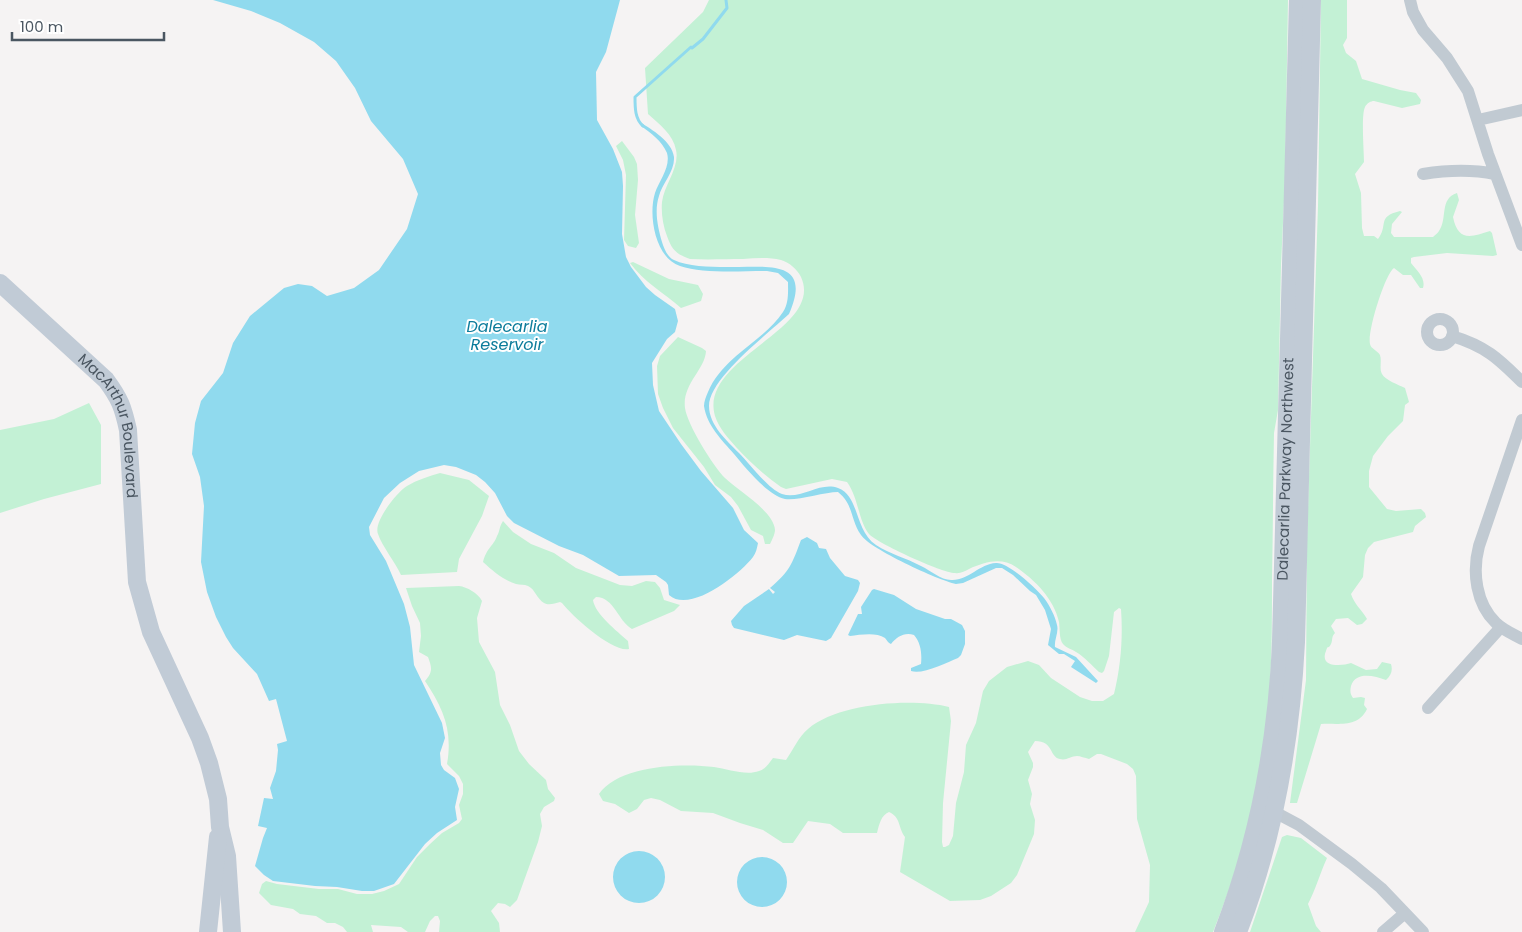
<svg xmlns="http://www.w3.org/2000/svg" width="1522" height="932" viewBox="0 0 1522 932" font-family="Poppins,sans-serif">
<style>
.green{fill:#c3f1d5}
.water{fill:#90daee}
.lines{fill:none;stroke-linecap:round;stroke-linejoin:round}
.stream{stroke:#90daee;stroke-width:3}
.minor{stroke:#c1cad2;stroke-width:12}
.secondary{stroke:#c1cbd6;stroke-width:18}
.labels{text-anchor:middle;stroke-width:4;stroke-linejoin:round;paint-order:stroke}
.street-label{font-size:15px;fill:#4a5661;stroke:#fff}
.water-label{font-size:16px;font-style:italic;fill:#0c7c9b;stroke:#fff}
</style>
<rect width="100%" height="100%" fill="#f5f3f3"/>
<path class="green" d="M709,0H1288L1285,180L1281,266L1278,410L1274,433C1273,482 1273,531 1272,581C1272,628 1272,676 1267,724C1259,795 1240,866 1213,932H1135L1149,902L1150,865L1137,819L1136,776L1133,769L1127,764L1101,754H1097L1089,759C1085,758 1080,756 1077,756C1071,756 1066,761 1060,759C1049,757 1054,741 1035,741L1028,752L1033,763V767L1028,780L1032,794L1030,804L1035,820L1034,834L1017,875L1011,883L991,896L980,900L950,901L900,872L905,837C898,828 901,817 889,812C881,815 879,825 877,833H843L830,824L808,821L793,843H783L763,830L740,823L713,813L681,811L660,800L651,798L644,800L637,809L629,813L615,804L603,801L599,794C619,765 682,763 714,767C728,769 746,776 759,771C766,769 769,763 773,758L786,760C793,750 799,736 808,729C839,703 911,698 949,707L951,721L943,803L942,842L943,847H945L949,845L953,836L956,803L964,772L966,745L976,723L983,691L989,681L1007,667L1028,661L1039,665L1051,678L1080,697L1092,701H1103L1114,694C1121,666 1123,637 1121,609L1119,608L1114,612L1109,656L1104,671L1102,673L1099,672C1092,666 1085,657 1076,652C1072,649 1066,648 1063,644C1059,639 1060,629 1059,622C1054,599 1035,580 1016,567C1001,557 985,562 969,569C965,571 960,574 955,573C942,573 877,543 869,534C858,520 859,499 847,482L832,479L786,489L781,487C764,475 750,462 736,447C728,438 719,428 715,416C698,358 825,330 801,277C797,269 790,263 781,260C769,257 756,258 743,259C726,259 708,260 690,259C676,254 672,250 667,236C663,226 661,213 662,202C664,185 680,167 676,150C673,134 660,125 648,114L645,68L703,12Z
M1321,0H1347V38L1343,45L1346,53L1356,61L1362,79L1400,90L1416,93L1421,100L1420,104L1402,108L1374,101C1371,101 1367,103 1365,107C1361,115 1364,151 1364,162L1355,174L1361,193L1362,228L1364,236H1374L1378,239C1389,225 1376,217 1400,211L1402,212L1392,224L1391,233L1394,237H1433C1435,235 1438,233 1439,231C1448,218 1439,199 1457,193L1459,200L1453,217C1458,242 1471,237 1490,231L1492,233L1497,255L1493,256L1447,253L1414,257L1411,258V263C1417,271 1426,278 1423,288H1420L1411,275H1403L1394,268C1385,274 1367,332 1370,344C1371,349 1377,350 1380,355C1382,361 1379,369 1382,374C1385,380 1399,385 1405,388L1409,402L1405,405L1403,421L1388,436L1373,456L1369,471V487L1387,509L1396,511L1421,509L1425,513L1426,517L1415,526L1413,532L1374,542L1368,548L1365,555L1363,577L1351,594C1354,604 1362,610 1367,619L1362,624L1357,625L1348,618L1336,619L1331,626L1335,633C1331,637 1333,640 1331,644C1328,650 1328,644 1326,651C1319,668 1342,666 1351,663L1366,670L1377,669L1382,662L1391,664C1393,671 1391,675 1386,680C1374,676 1356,671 1351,686C1350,691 1350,694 1353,698L1361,697L1365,698L1364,705L1367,709C1358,728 1339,723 1321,724L1297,803H1290L1306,680L1307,538L1318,206Z
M622,141L634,157L637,164L638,180L635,215L639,243L636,248L628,246L624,240L626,175L623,160L616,146Z
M633,262L669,279L698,285L703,294L701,301L681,308C664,293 644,282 630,263Z
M678,337L702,348L706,351C705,370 682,384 685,408C687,424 713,466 725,478C737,490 774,511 775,530C775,534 772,540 770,544H765L763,536L751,530L738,506L731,497L715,485L704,467L673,428L663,408L658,394L657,366L660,356Z
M89,403L101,425V484L44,499L0,513V430L54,419Z
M440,473L469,480L489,496L482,516L459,559L457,572L401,575C395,562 382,546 378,534C373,522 397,492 407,486C417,480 429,476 440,473Z
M503,521L513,532L531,544L554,553L576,568L620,585L632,586L646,581L655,582L660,588L664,600L680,605L674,611L632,629C618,621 614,597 596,597L593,600C595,614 617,631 628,641L629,649C613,653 572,616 562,603L560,602C555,603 549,606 544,603C537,599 535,589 528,586C524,584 520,585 516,584C503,580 493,571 483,562C487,547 493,547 497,536C500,531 499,527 503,521Z
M459,586C467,587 478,593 482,601L477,618L479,642L495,672L500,705L510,725L519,751L529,764L546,780L548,789L555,798L554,801L544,807L540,814L542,826L538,842L517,900L510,907L505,904L498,903L491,911L499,923L500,932H439L440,921L438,916H435L430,921L425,932H408L401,927L371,925L373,932H347L343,927L335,923H327L316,916L300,914L293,909L271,905L259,893L262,884L266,881L277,884L319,889H338L357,894H372L384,891L399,884L417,857L430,844L442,833L459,823L462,819L459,805L463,794V784L459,776L447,764C453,730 443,708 425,681C433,672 432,668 428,657L419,652L421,636L420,623L412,606L406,588Z
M1287,835L1301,838L1327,858C1320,873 1316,889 1308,904L1316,926L1321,932H1250L1282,837Z"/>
<path class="water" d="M213,0H620L606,52L596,72L597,120L613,149L622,172L623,186L622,234L626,257L631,267L646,287L655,295L675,309L678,321L675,332L667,339L652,363L653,385L659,411L681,444L701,471L733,508L744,530L758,543C757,548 756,553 753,557C739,575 690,614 669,595L668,585L666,582L656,575L619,576L583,555L559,546L514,523L507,516L495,493L485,482L476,475L456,467L444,465L419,471L400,483L384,498L369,527L370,535L386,561L404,604L410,627L414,665L442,723L445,738L440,753L441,765L444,770L455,778L459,789L455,807L457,820L437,833L425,844L394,884L374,891H362L337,887L315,886L273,881L264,875L255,866L263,838L267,828L258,826L264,798L273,799L270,788L276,771L278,750L277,744L287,741L276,699L269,701L257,674L233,648L226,637L216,617L207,592L201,562L204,506L200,477L192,454L195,423L201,401L223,373L233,343L250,316L284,288L298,284L312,286L327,296L354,288L379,270L407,229L418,194L403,159L371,121L355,88L336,61L314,42L280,23L251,11Z
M640,122C652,130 672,141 674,157C675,171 662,184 659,196C654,211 658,228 662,242C664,248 667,257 674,260C691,268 720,267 739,267C775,266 811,264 789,314C769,333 709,378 709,406C709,425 727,441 739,453C750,464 768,489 782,494C801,500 820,481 838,488C860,496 854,530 876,545C890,554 906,558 921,566C930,570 941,580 951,580C968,581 979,564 996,563C1008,562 1037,589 1044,598C1050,606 1055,616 1057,625C1059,632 1054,640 1055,647L1076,657L1098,681L1096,683L1071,667L1075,661L1064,654H1059L1048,645L1051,629L1045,610L1036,595L1030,591L1013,575L1002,568H996L963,583L956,584C938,580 870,549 861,535C850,519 854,505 838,492C824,492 797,501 785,499C768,496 745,467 734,454C722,440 707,426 704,406C704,401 706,397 708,392C723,356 763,342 783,312C789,303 788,292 788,282L778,273L767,271C742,271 703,274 680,266C655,258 648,215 655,193C659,181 671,167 667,153C662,141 651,133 641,126Z
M807,537L817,543L819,548L826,549L830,558L845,576L858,580L860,583L858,591L831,638L826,641L797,635L784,640L734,628L732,625L731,621L744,606L769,589L773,594L775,592L770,588C790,571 792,564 801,540Z
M874,589L894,595L916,609L945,619H951L962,625L965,631V644L961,655L958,658C946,663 922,675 911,671V668L921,664C922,654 921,643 914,635C904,632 897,637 891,644C888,643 887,640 885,638C876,632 860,635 850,636L848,635L858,614H862L861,607L872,590Z
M613 877a26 26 0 1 1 52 0a26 26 0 1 1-52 0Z
M737 882a25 25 0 1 1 50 0a25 25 0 1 1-50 0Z"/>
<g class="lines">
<path class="stream" d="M643,126C635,119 635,108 635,97L691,47L692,48L703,39L727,8L726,0"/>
<path class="minor" d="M1410,0L1413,12L1423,30L1447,58L1468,91L1488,154L1522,245
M1478,120L1522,110
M1423,174C1448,170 1470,169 1495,174
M1427 332a13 13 0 1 1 26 0a13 13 0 1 1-26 0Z
M1452,336C1485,346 1498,358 1522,382
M1522,420L1479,546C1472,572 1476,604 1496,623C1503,630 1513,634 1522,639
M1428,708L1501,627
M1267,808L1299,825L1352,864L1381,888L1423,932
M1383,932L1405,913"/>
<g class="secondary">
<path id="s1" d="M0,283L106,380C120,399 123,407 128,430L137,582L151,632L200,738L209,763L218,799L220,827L227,856L232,932"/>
<path d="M208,932L218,837"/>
<path id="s2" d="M1223,932C1259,838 1277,741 1281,641L1298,0"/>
<path d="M1238,932C1274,839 1291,741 1296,642L1312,0"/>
</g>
</g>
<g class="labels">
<g class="street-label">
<text dy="5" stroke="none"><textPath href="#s1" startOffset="188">MacArthur Boulevard</textPath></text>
<text dy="5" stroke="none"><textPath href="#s2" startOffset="470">Dalecarlia Parkway Northwest</textPath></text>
</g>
<g class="water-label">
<text x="507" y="332">Dalecarlia<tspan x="507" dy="18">Reservoir</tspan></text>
</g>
</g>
<path d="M12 32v8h152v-8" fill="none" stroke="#4a5661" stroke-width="2.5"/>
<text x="20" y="32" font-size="15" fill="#4a5661" stroke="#ffffff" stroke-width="4" paint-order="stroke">100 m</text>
</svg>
